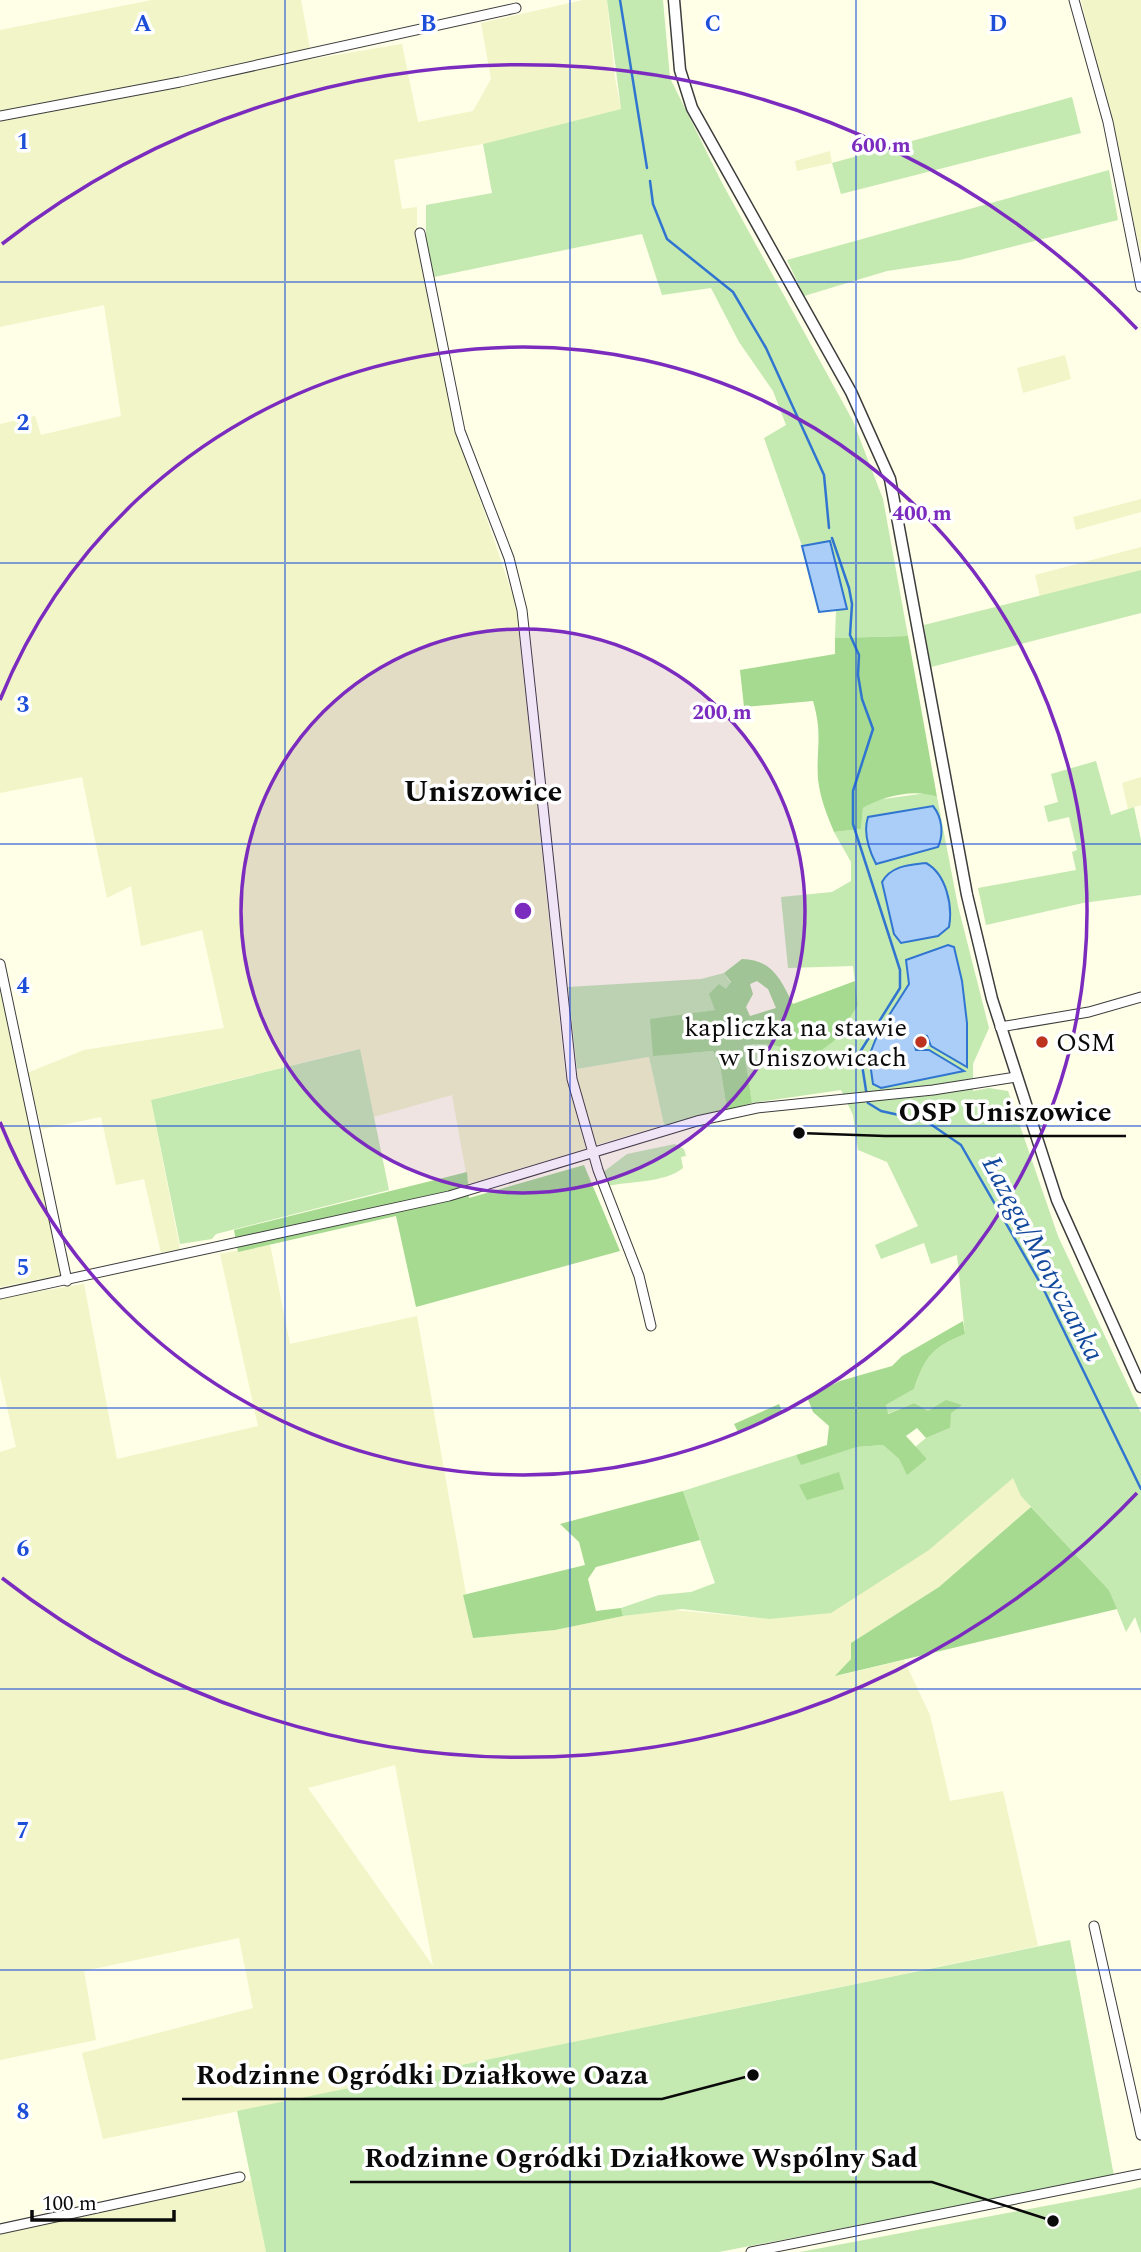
<svg xmlns="http://www.w3.org/2000/svg" width="1141" height="2252" viewBox="0 0 1141 2252" font-family="Spectral,serif">
<style>
.farmland{fill:#f1f5c7;fill-rule:evenodd}
.green{fill:#c4e9b1}
.forest{fill:#a5da90;fill-rule:evenodd}
.water{fill:#aacef7;stroke:#3075d0;stroke-width:2}
.lines{fill:none;stroke-linecap:round;stroke-linejoin:round}
.stream{stroke:#3075d0;stroke-width:2.5}
.minor-casing{stroke:#3d3d3d;stroke-width:11}
.tertiary-casing{stroke:#3d3d3d;stroke-width:13}
.minor{stroke:#fff;stroke-width:9}
.tertiary{stroke:#fff;stroke-width:10}
.grid{fill:none;stroke:#1d4ed8;stroke-width:2;stroke-opacity:0.55}
.ring{fill:none;stroke:#7b2cbf;stroke-width:3.5}
.poi-dot{fill:#bc3320;stroke:#fff;stroke-width:2.5}
.labels{text-anchor:middle;stroke-width:7;stroke-linejoin:round;paint-order:stroke}
.poi-label{font-size:26px;fill:#0a0a0a;stroke:#fff;text-anchor:end}
.water-label{font-size:28px;font-style:italic;fill:#12499d;stroke:#fff}
.quarter-label{font-size:30px;font-weight:bold;fill:#0a0a0a;stroke:#fff}
.grid-label{font-size:23px;text-anchor:middle;font-weight:bold;fill:#1d4ed8;stroke:#fff;stroke-width:7;stroke-linejoin:round;paint-order:stroke}
.centre{fill:#7b2cbf;stroke:#fff;stroke-width:3.5}
.ring-label{font-size:21px;text-anchor:middle;font-weight:bold;fill:#7b2cbf;stroke:#fff;stroke-width:7;stroke-linejoin:round;paint-order:stroke}
.leader{fill:none;stroke:#0a0a0a;stroke-width:2.5}
.callout-dot{fill:#0a0a0a;stroke:#fff;stroke-width:2.5}
.callout-label{font-size:28px;text-anchor:middle;font-weight:bold;fill:#0a0a0a;stroke:#fff;stroke-width:7;stroke-linejoin:round;paint-order:stroke}
</style>
<rect width="100%" height="100%" fill="#fffee7"/>
<path class="farmland" d="M152,0H301L312,59L402,44L418,122L473,111L491,79L481,23L583,0H607L615,78L621,109L483,144L394,160L402,209L417,207V237L453,420L516,605L565,1073L586,1149L468,1184L452,1095L374,1117L359,1049L154,1099L151,1100L180,1249L161,1253L144,1179L116,1185L101,1117L42,1129L27,1073L84,1050L224,1028L202,930L141,946L131,886L107,898L82,777L0,793V424L35,416L41,435L121,416L104,305L0,327V30Z
M1081,0H1141V253Z
M830,151L832,163L797,171L795,161Z
M1065,355L1071,379L1023,393L1017,368Z
M1141,499V512L1076,530L1073,517Z
M1141,547V570L1040,597L1035,575Z
M1141,777V805L1128,809L1122,783Z
M0,971L62,1275L0,1287Z
M649,1057L664,1125L596,1145L577,1081V1069Z
M270,1244L290,1344L417,1316L466,1594L463,1595L473,1638L555,1630L623,1616L674,1610L769,1619L929,1550L1013,1477L1031,1507L939,1587L851,1643V1659L837,1676L904,1660L930,1715L950,1801L1003,1791L1038,1946L103,2139L82,2053L253,2008L239,1938L84,1971L96,2040L0,2060V1452L16,1447L0,1376V1298L84,1284L117,1459L258,1426L220,1254ZM395,1765L433,1966L308,1788Z
M251,2180L266,2252H0V2233Z"/>
<path class="green" d="M607,0H663L670,78L721,181L853,421L883,499L908,636L835,638L836,610L847,608L830,541L802,546L764,438L786,425L773,391L739,342L711,288L662,295L642,234L434,277L426,240V205L492,193L483,144L621,109Z
M1072,97L1081,133L841,194L832,163Z
M1109,170L1118,220L960,260L887,271L804,296L787,260Z
M1141,570V613L931,667L924,625Z
M1096,761L1111,815L1134,807L1141,840V895L1083,903L986,925L978,888L1076,870L1072,852L1077,850L1069,817L1048,822L1044,806L1058,802L1051,774Z
M927,793L937,797L958,906L989,1028L973,1064V1091L989,1088L1008,1091L1058,1236L1141,1413V1634L1135,1617L1126,1632L1109,1590L1021,1496L1013,1478L929,1550L831,1613L769,1619L682,1609L623,1616L621,1608L659,1595L691,1592L715,1583L683,1491L796,1455L801,1464L857,1447L883,1445L899,1459L907,1474L927,1459L915,1447L926,1438L950,1428L914,1403L887,1414L886,1405L914,1389C925,1356 933,1347 965,1334L957,1255L931,1264L924,1243L881,1259L875,1245L918,1226L887,1162L858,1150L853,1115L841,1090L752,1103L742,1046C765,1040 791,1050 813,1056L858,1005L853,966L788,968L781,897L832,892L851,881V862L834,832L861,829L863,808L876,800Z
M724,973L731,983L716,1010L650,1020L688,1053L713,1051L720,1066L727,1110L664,1125L649,1057L577,1069L568,987L701,979Z
M360,1049L389,1190L216,1234L212,1239L180,1244L151,1100Z
M675,1144L684,1149L686,1156L681,1157L683,1168C665,1183 630,1181 607,1186L602,1173L627,1154Z
M1070,1940L1114,2176L719,2252H266L237,2111Z
M1141,2187V2252H800L1130,2190Z"/>
<path class="forest" d="M908,636L937,797C916,788 882,796 863,808L861,829L834,832C827,815 820,798 818,779C816,748 823,735 813,701L744,707L740,670L835,654V638Z
M742,959C773,960 780,979 793,1004L855,981L858,1005L834,1041L813,1056C791,1050 766,1040 743,1046L752,1103L727,1110L720,1066L713,1051L653,1056L650,1019L715,1010L709,994L719,984L726,989L731,982L724,973ZM757,981L768,989L776,1008L750,1016L746,1007L753,994L750,984Z
M584,1165L620,1251L416,1307L396,1216L238,1252L234,1230L467,1172L469,1198Z
M963,1321L965,1334C933,1347 925,1356 914,1389L886,1405L888,1414L914,1403L928,1411L946,1400L962,1405L951,1413L950,1428L926,1438L917,1428L906,1436L927,1459L907,1475L899,1459L883,1445L857,1447L801,1465L796,1455L827,1445L829,1426L813,1412L807,1397L840,1381L892,1366L902,1356Z
M779,1404L783,1413L738,1432L734,1424Z
M839,1472L844,1489L807,1500L799,1485Z
M683,1491L700,1540L596,1567L588,1579L596,1611L621,1608L623,1616L555,1630L473,1638L463,1595L585,1565L579,1542L560,1524Z
M1031,1507L1109,1590L1117,1609L835,1676L851,1659V1643L939,1587Z"/>
<path class="water" d="M830,541L847,609L819,612L802,546Z
M933,806C942,817 944,834 938,847L876,864C869,850 863,832 868,817Z
M926,863C946,874 953,905 949,927L938,936L901,943L894,934L882,882C891,866 908,865 926,863Z
M948,945L954,947L962,981L967,1023V1067L931,1046L927,1036L919,1035L914,1044L916,1050H929L964,1071L881,1088L873,1084L869,1056L879,1031L909,984L906,960Z"/>
<g class="lines">
<path class="stream" d="M620,0L647,168
M650,181L653,204L667,239L733,292L766,348L824,475L829,528
M832,538L849,588L852,604L850,635L859,655L858,675L862,699L873,729L853,791V824L900,970V988L860,1052L868,1103L881,1111L926,1121L961,1145L1042,1286L1141,1489"/>
<defs>
<path id="minor" d="M1074,0L1108,122L1141,287
M0,116L180,82L516,8
M420,233L460,431L509,558L522,610L572,1079L598,1170L639,1276L651,1326
M0,964L67,1281
M1000,1027L1089,1012L1141,997
M0,1294L449,1196L697,1121L757,1108L933,1090L1016,1077
M1094,1926L1141,2135
M0,2229L240,2177
M751,2252L1141,2174"/>
<path id="tertiary" d="M674,0L680,70L692,108L851,392L890,479L967,895L992,999L1057,1200L1141,1387"/>
</defs>
<use href="#minor" class="minor-casing"/>
<use href="#tertiary" class="tertiary-casing"/>
<use href="#minor" class="minor"/>
<use href="#tertiary" class="tertiary"/>
</g>
<path class="grid" d="M285,0V2252M570,0V2252M856,0V2252M0,282H1141M0,563H1141M0,844H1141M0,1126H1141M0,1408H1141M0,1689H1141M0,1970H1141"/>
<circle cx="523" cy="911" r="282" fill="#7b2cbf" fill-opacity=".12"/>
<g class="ring">
<circle cx="523" cy="911" r="282"/>
<path d="M0 700A564 564 0 1 1 0 1122"/>
<path d="M1137 1493A846 846 0 0 1 2 1578M2 244A846 846 0 0 1 1137 329"/>
</g>
<g class="poi-dot">
<circle cx="921" cy="1042" r="7"/>
<circle cx="1042" cy="1042" r="7"/>
</g>
<g class="labels">
<g class="poi-label">
<text x="907" y="1036">kapliczka na stawie<tspan x="907" dy="30">w Uniszowicach</tspan></text>
<text x="1056" y="1051" text-anchor="start">OSM</text>
</g>
<g class="water-label">
<text transform="translate(1044 1258) rotate(62)" y="10">Łazęga/Motyczanka</text>
</g>
<g class="quarter-label">
<text x="483" y="801">Uniszowice</text>
</g>
</g>
<g class="grid-label">
<text x="143" y="31">A</text>
<text x="428" y="31">B</text>
<text x="713" y="31">C</text>
<text x="998" y="31">D</text>
<text x="23" y="149">1</text>
<text x="23" y="430">2</text>
<text x="23" y="712">3</text>
<text x="23" y="993">4</text>
<text x="23" y="1275">5</text>
<text x="23" y="1556">6</text>
<text x="23" y="1838">7</text>
<text x="23" y="2119">8</text>
</g>
<circle cx="523" cy="911" r="10" class="centre"/>
<g class="ring-label">
<text x="881" y="152">600 m</text>
<text x="922" y="520">400 m</text>
<text x="722" y="719">200 m</text>
</g>
<path class="leader" d="M799 1133L885 1136H1126M753 2075L662 2099H182M1053 2221L932 2182H350"/>
<g class="callout-dot">
<circle cx="799" cy="1133" r="7"/>
<circle cx="753" cy="2075" r="7"/>
<circle cx="1053" cy="2221" r="7"/>
</g>
<g class="callout-label">
<text x="1005" y="1121">OSP Uniszowice</text>
<text x="422" y="2084">Rodzinne Ogródki Działkowe Oaza</text>
<text x="641" y="2167">Rodzinne Ogródki Działkowe Wspólny Sad</text>
</g>
<path d="M32 2210v10h142v-10" fill="none" stroke="#0a0a0a" stroke-width="3.5"/>
<text x="42" y="2210" font-size="21" fill="#0a0a0a" stroke="#ffffff" stroke-width="5" paint-order="stroke">100 m</text>
</svg>
